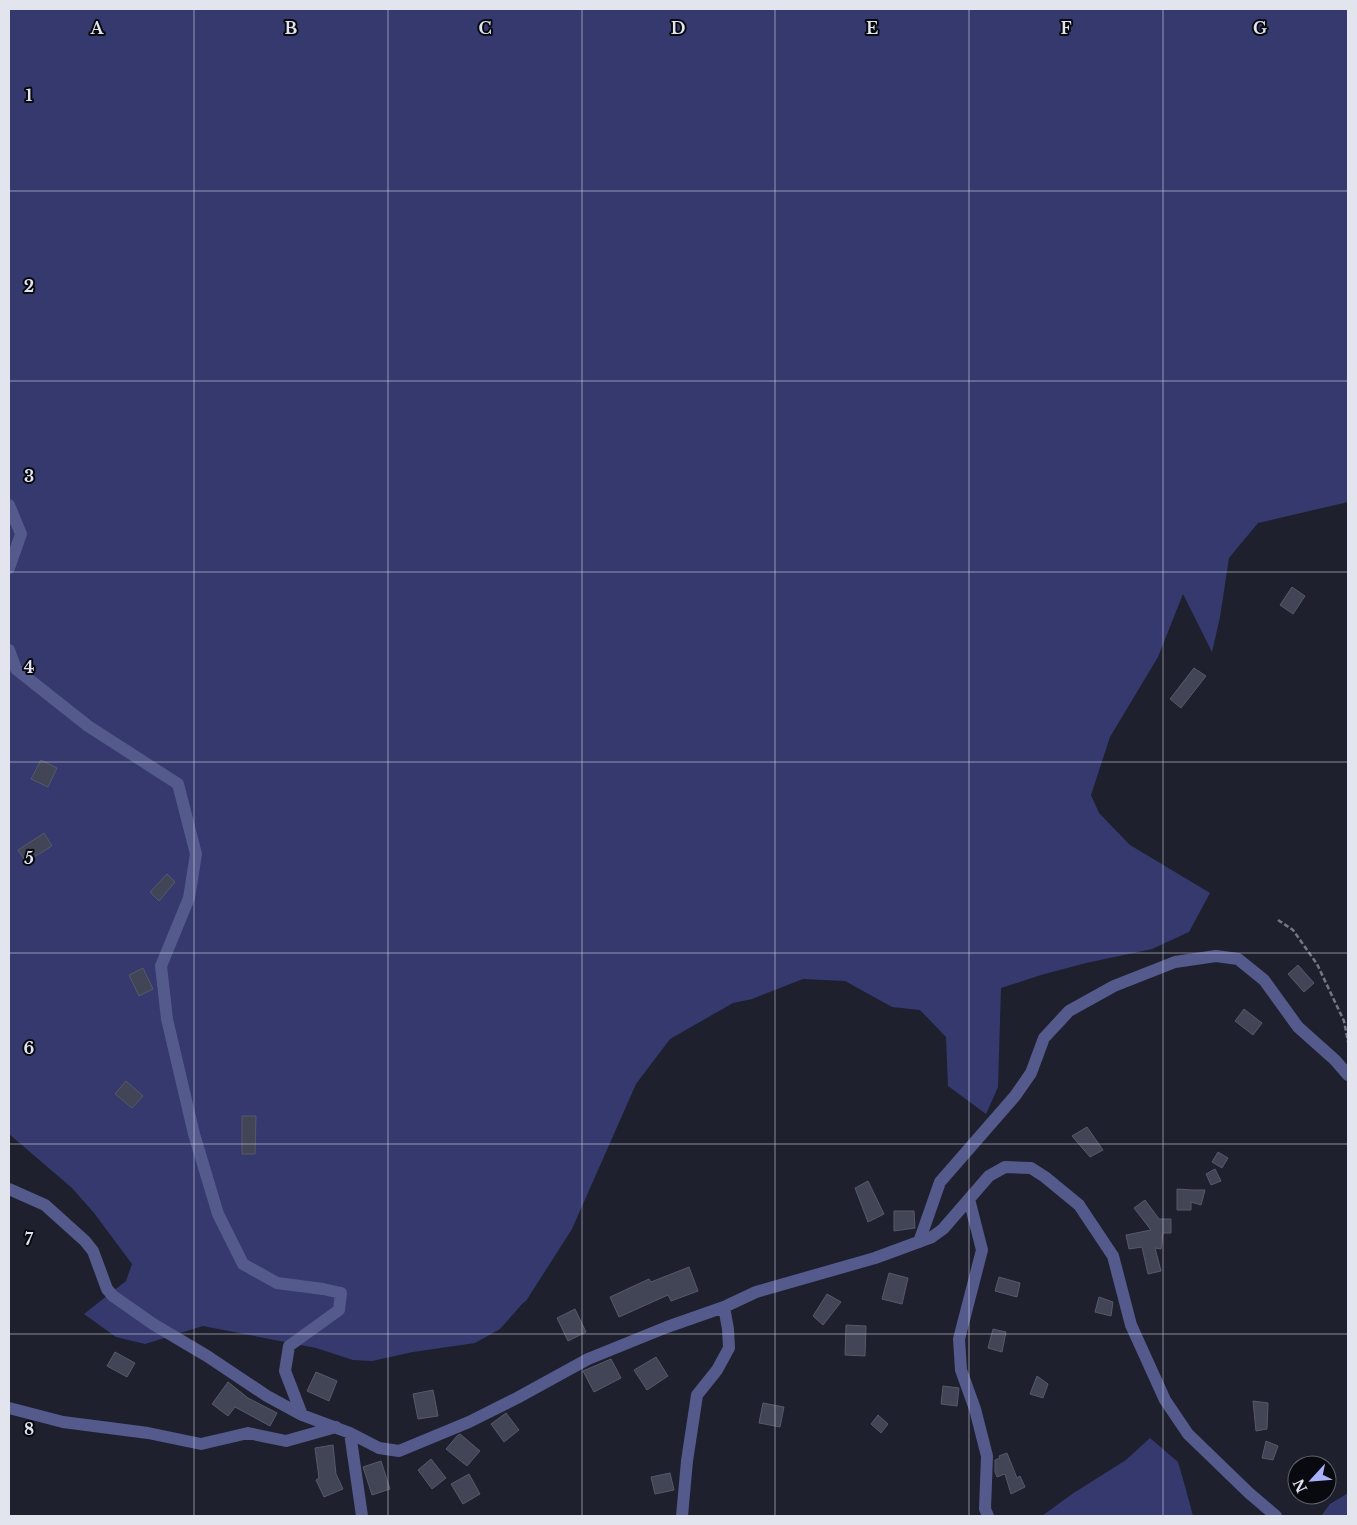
<svg xmlns="http://www.w3.org/2000/svg" width="1357" height="1525" viewBox="0 0 1357 1525" font-family="'Libre Baskerville',serif">
<style>
.green{fill:#35396e}
.building{fill:#424555;stroke:#565969}
.lines{fill:none;stroke-linecap:round;stroke-linejoin:round}
.path{stroke:#757783;stroke-width:2.5;stroke-dasharray:5 2.5;stroke-linecap:butt}
.minor{stroke:#545a8c;stroke-width:12}
.grid{fill:none;stroke:#e2e4ee;stroke-width:1;stroke-opacity:0.55}
.grid-label{font-size:16px;text-anchor:middle;font-weight:bold;fill:#e2e4ee;stroke:#090a10;stroke-width:4;stroke-linejoin:round;paint-order:stroke}
</style>
<rect width="100%" height="100%" fill="#1e202e"/>
<path class="green" d="M9,9H1348V502L1258,523L1229,558L1220,617L1212,652L1183,594L1158,657L1110,737L1091,795L1099,813L1130,845L1210,893L1189,932L1152,949L1086,963L1041,975L1001,988L998,1087L986,1114L948,1086L946,1037L920,1010L892,1007L845,981L803,979L752,999L733,1003L670,1039L636,1084L572,1229L526,1301L523,1303L500,1329L475,1343L413,1352L372,1361L353,1360L316,1348L203,1326L145,1344L116,1337L84,1314L126,1281L132,1264L94,1213L72,1188L9,1134Z
M1150,1438L1178,1462L1185,1486L1193,1516H1042L1072,1494L1126,1460Z
M1348,1493V1516H1321L1330,1504Z"/>
<path class="building" d="M1292,587L1305,596L1293,614L1280,605Z
M1194,668L1206,676L1181,708L1170,699Z
M41,760L57,768L48,787L31,779Z
M44,833L52,846L26,862L18,850Z
M167,874L175,882L159,901L150,892Z
M1298,965L1314,983L1304,992L1288,974Z
M143,968L153,989L139,996L129,975Z
M1244,1009L1262,1023L1253,1035L1235,1021Z
M126,1081L143,1096L132,1108L115,1094Z
M242,1116H256L255,1154H242Z
M1087,1127L1103,1150L1090,1157L1072,1136Z
M1218,1152L1228,1158L1222,1168L1212,1162Z
M1215,1169L1221,1181L1211,1185L1206,1174Z
M868,1181L884,1214L868,1222L855,1188Z
M1177,1189L1193,1190H1205L1201,1205L1191,1202V1210H1177Z
M1145,1200L1159,1219H1171V1233H1163L1161,1249L1155,1248L1161,1271L1148,1274L1142,1247L1129,1249L1126,1235L1151,1230L1134,1208Z
M894,1211H914L915,1228L894,1231Z
M689,1267L698,1291L671,1301L668,1295L619,1317L610,1297L649,1279L651,1282Z
M889,1273L908,1278L902,1304L882,1299Z
M999,1277L1020,1283L1017,1297L995,1291Z
M827,1294L841,1302L823,1325L813,1316Z
M1099,1297L1113,1302L1111,1316L1095,1312Z
M575,1309L586,1332L568,1341L557,1318Z
M846,1325L866,1326L865,1356L845,1355Z
M993,1329L1006,1332L1002,1352L988,1348Z
M115,1352L135,1363L127,1377L107,1366Z
M656,1357L668,1376L647,1390L634,1370Z
M611,1359L621,1378L594,1392L583,1371Z
M316,1372L337,1381L329,1401L307,1391Z
M1037,1376L1048,1384L1043,1398L1030,1394Z
M228,1382L248,1398L277,1413L270,1426L235,1407L228,1416L212,1404Z
M943,1386L959,1388L957,1406L941,1404Z
M433,1390L438,1416L418,1419L413,1394Z
M1253,1401L1268,1403L1267,1429L1256,1431Z
M763,1403L784,1407L780,1427L759,1423Z
M506,1413L519,1430L504,1442L491,1424Z
M878,1415L888,1424L881,1433L871,1424Z
M460,1434L480,1451L467,1466L446,1449L457,1436Z
M1266,1441L1278,1446L1273,1460L1262,1458Z
M333,1445L336,1474L343,1489L324,1497L316,1480L319,1478L315,1448Z
M1007,1453L1017,1478L1020,1476L1025,1487L1011,1494L1005,1474L997,1477L995,1472V1460L1000,1458L999,1456Z
M431,1459L446,1478L432,1489L418,1470Z
M381,1461L390,1489L372,1495L363,1467Z
M670,1473L674,1490L655,1494L651,1477Z
M469,1474L480,1494L463,1504L451,1484Z"/>
<g class="lines">
<path class="path" d="M1278,920L1293,930L1317,964L1344,1021L1348,1042"/>
<path class="minor" d="M9,505L21,534L9,568
M9,650L16,669L88,726L178,784L196,854L189,898L161,966L167,1019L194,1134L218,1214L243,1264L277,1283L323,1289L341,1293L339,1310L289,1346L285,1371L302,1415
M9,1189L45,1205L85,1241L93,1251L107,1289L113,1296L153,1324L207,1356L267,1396L302,1415L350,1433L379,1448L399,1451L469,1422L517,1398L588,1359L667,1327L724,1307L756,1292L875,1258L932,1237L943,1229L989,1176L1005,1167L1031,1168L1045,1177L1079,1205L1113,1256L1131,1325L1165,1400L1188,1434L1249,1493L1276,1516
M969,1199L982,1250L959,1339L961,1370L975,1409L987,1456L985,1509L988,1516
M919,1242L940,1182L1015,1096L1031,1073L1044,1038L1069,1011L1114,986L1175,962L1216,956L1238,959L1264,980L1298,1027L1335,1060L1348,1075
M9,1408L63,1422L148,1433L201,1444L248,1433L286,1441L336,1427
M350,1433L362,1516
M682,1516L687,1461L697,1395L717,1370L729,1348L728,1329L724,1307"/>
</g>
<path class="grid" d="M194,9V1516M388,9V1516M582,9V1516M775,9V1516M969,9V1516M1163,9V1516M9,191H1348M9,381H1348M9,572H1348M9,762H1348M9,953H1348M9,1144H1348M9,1334H1348"/>
<g class="grid-label">
<text x="97" y="34">A</text>
<text x="291" y="34">B</text>
<text x="485" y="34">C</text>
<text x="678" y="34">D</text>
<text x="872" y="34">E</text>
<text x="1066" y="34">F</text>
<text x="1260" y="34">G</text>
<text x="29" y="101">1</text>
<text x="29" y="292">2</text>
<text x="29" y="482">3</text>
<text x="29" y="673">4</text>
<text x="29" y="864">5</text>
<text x="29" y="1054">6</text>
<text x="29" y="1245">7</text>
<text x="29" y="1435">8</text>
</g>
<rect width="1357" height="1525" fill="none" stroke="#e2e4ee" stroke-width="20"/>
<g transform="translate(1312 1480) rotate(244)"><circle r="24" fill="#090a10" stroke="#606169"/>
<path d="M0-4L9 19L0 12L-9 19Z" fill="#a7b1fc"/>
<text y="-8" font-size="14" font-weight="bold" text-anchor="middle" fill="#e2e4ee">N</text>
</g>
</svg>
